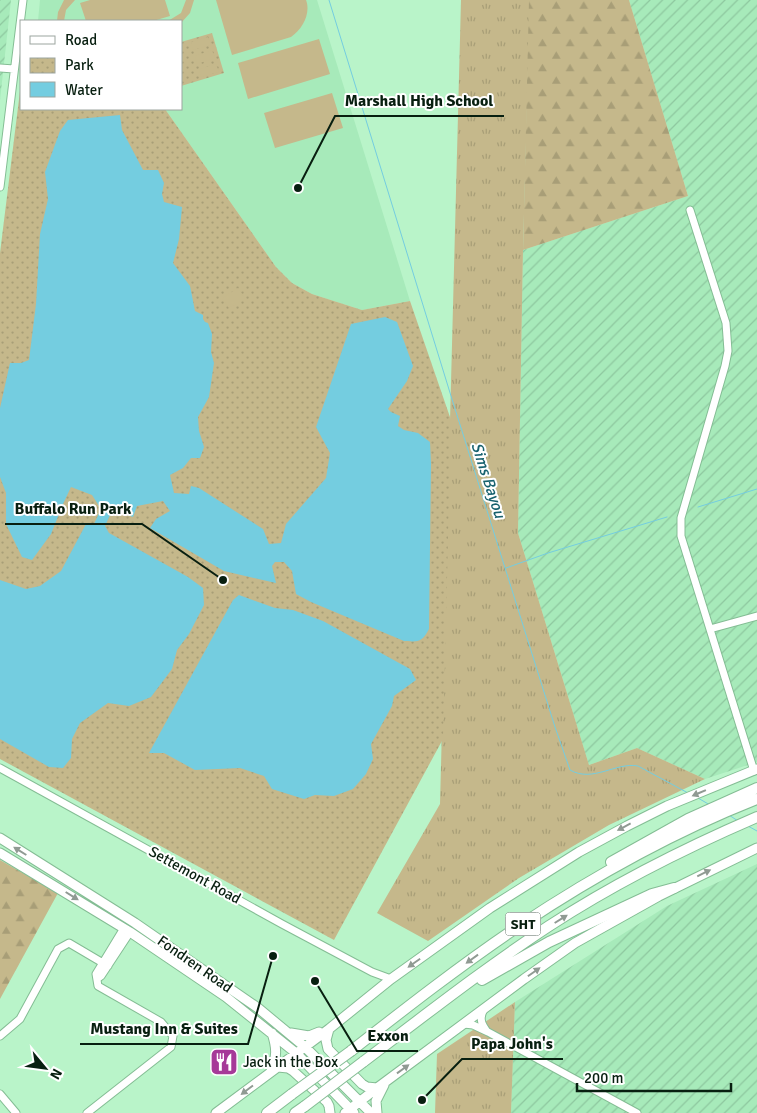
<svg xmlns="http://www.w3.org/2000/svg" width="757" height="1113" viewBox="0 0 757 1113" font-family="Signika,sans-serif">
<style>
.built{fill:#a7eaba}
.industrial{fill:url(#industrial-furrows)}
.grass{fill:url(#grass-tufts)}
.forest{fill:url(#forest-firs)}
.park{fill:url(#park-dots)}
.garden{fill:#c5b88b}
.water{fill:#74cde0}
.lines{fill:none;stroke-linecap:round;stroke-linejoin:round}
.stream{stroke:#74cde0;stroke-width:1}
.minor-casing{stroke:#84bd94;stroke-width:9}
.major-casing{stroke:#84bd94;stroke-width:11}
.highway-casing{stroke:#84bd94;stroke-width:12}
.minor{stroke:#fff;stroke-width:7}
.major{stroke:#fff;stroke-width:9}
.highway{stroke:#fff;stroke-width:10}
.highway-bridge-casing{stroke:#84bd94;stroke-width:12;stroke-linecap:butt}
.highway-bridge{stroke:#fff;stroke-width:10}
.oneway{fill:#909a93}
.labels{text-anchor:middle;stroke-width:4;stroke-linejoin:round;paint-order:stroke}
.shield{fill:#fff;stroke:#526258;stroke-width:1}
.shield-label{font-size:14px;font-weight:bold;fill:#081f10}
.street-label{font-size:15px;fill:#081f10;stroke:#fff}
.poi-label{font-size:15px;fill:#081f10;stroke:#fff;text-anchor:start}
.water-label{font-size:16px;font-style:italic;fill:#17616e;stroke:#fff}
.leader{fill:none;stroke:#081f10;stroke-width:2}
.callout-dot{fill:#081f10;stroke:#fff;stroke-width:2}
.callout-label{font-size:16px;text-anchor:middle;font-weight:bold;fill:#081f10;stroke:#fff;stroke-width:4;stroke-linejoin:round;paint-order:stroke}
</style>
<defs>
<pattern id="industrial-furrows" width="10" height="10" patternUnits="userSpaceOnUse" patternTransform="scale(1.25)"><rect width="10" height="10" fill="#a7eaba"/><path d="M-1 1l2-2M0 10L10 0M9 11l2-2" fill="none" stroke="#8ec89f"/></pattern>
<pattern id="grass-tufts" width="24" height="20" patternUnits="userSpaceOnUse" patternTransform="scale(1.25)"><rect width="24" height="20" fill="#c5b88b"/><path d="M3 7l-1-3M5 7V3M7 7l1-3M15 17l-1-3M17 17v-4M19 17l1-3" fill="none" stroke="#a89e77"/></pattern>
<pattern id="forest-firs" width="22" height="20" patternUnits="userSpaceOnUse" patternTransform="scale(1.25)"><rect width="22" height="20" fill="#c5b88b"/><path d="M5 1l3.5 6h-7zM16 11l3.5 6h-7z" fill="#a89e77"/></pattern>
<pattern id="park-dots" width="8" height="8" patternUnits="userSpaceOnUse" patternTransform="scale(1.25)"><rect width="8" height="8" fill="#c5b88b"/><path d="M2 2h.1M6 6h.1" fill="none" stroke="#a89e77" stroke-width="1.8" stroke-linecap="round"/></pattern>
</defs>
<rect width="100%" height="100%" fill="#b9f4c9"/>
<path class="built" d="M40,0H317L410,301L362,310L312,294L292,283L276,267L165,109H181V21H38Z"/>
<path class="industrial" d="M0,0H11L0,100Z
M629,0H757V762L705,779L637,748L589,765L518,533L523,250L688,196Z
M757,864V1113H511L515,1002L667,906Z"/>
<path class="grass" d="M461,0H530L523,250L518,533L589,765L637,748L705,779L609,825L519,878L428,941L377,913L440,804Z
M515,1002L511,1113H435L437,1054Z"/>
<path class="forest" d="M529,0H629L688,196L523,250Z
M0,860L58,893L0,999Z"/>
<path class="park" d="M212,33L224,73L181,86V42Z
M21,83V109H165L276,267L292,283L312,294L362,310L410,301L451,420L443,739L334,940L0,759V253Z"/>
<path class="garden" d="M64,0H75L66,10L64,21H57L58,12Z
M90,0H165L170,16L153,21H86L80,3Z
M186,0H194L190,13L181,23V21H168L181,13Z
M216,0H306C311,13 303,29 291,37L232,55Z
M208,37L211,45L193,50L191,42Z
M319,39L330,74L248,99L238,63Z
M212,50L215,58L197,64L195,56Z
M216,64L219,72L201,77L199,69Z
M332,93L343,128L275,148L264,113Z
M238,288L245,299L229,308L222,298Z"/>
<path class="water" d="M120,115L122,130L143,170H158L164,183L162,194L164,202L182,207L179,239L173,263L190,286L195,311L203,315V319L205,322L208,323L212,334L211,352L214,363L209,397L198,417L199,431L204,447L200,458H191L183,468L170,475L174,493L189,494L191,486L199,488L263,529L269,544L281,543L286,524L326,478L330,453L316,427L351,324L385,317L397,322L413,366L407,381L388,409L391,412L400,416L398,426L404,430L418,433L430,442L431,464L429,629C422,642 419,642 404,641L311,602L296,594L292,571L284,562H275L272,566L276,583L224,571L150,528L156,519L170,511L163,501L137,506L133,517L118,511L111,513L105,526L109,533L188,577L203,588L204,605L189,634L177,650L172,669L151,697L129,706L108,703L80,723L72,739L71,758L63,768L49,767L0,739V580L26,589L40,586L61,571L86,524H94L101,509L92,495L71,487L63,504L51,534L32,560L22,557L6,524V493L0,477V408L10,363H21L29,360L36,304L40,234L48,199L45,172L60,131L68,120Z
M239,595L275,608L293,610L323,621L410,669L416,680L394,696L392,706L371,744L373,759L366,774L353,789L334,796L315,795L304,799L272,789L264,776L240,768L195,770L164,753H149L233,600Z"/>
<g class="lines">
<path class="stream" d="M329,0L451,396L555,727L570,770C593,783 615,762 638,766L688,793
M698,507L757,489
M506,568L548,553L667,517
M698,798L710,805
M729,815L738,821
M748,826L757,831"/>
<defs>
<path id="minor" d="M0,68L14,69
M0,187L23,0
M690,210L726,323L728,351L725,366L681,518V536L754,771
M710,629L757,616
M0,768L282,924L372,972L391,979
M97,979L101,976L130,932
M484,1009C480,1017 480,1022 486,1030
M464,1024L473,1025L488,1032L637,1113
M0,1036L20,1019L58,949L69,943L108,966
M0,1094L16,1113
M87,1113L171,1047L173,1036L161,1022L98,986L96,974L124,928"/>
<path id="major" d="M0,838L135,923L258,1008L305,1047L371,1113
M0,853L130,932L226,997L296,1053L354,1113
M329,1029L326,1040L328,1049L362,1084L367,1087L377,1088
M291,1033L309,1036L319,1032
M278,1067L288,1068L293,1071L327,1102L329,1106L330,1113
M271,1071C277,1057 277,1048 272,1033
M216,1113L329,1029L391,979L490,908L579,852L627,826L667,806L757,769
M345,1113L377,1088L524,979L575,943L659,896L757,848
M377,1113L376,1101L384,1085"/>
<path id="highway" d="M611,862L688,819L757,788
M482,980L549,942L652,894L674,888
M351,1051C406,1008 461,965 519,926C594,876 673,832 757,799
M363,1062C424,1016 485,968 549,926C615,883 685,848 757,817
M267,1113L292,1094
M295,1113L305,1106"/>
</defs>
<use href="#minor" class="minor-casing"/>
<use href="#major" class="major-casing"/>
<use href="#highway" class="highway-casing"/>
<use href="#minor" class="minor"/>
<use href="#major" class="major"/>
<use href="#highway" class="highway"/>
<defs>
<path id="highway-bridge" d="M292,1094L351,1051
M305,1106L363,1062"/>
</defs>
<use href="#highway-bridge" class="highway-bridge-casing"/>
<use href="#highway-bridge" class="highway-bridge"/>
</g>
<defs><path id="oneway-solid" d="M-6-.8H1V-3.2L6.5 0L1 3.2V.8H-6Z" transform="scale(1.25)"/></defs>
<g class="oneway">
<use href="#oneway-solid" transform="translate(699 793) rotate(157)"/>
<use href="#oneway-solid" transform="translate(624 827) rotate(152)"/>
<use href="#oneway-solid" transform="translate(20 851) rotate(-148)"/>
<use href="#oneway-solid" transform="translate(704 873) rotate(-26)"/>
<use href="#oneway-solid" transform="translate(72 896) rotate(32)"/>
<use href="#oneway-solid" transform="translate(561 919) rotate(-32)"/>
<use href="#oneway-solid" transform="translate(472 959) rotate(144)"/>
<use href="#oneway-solid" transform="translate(414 963) rotate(145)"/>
<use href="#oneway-solid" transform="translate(534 972) rotate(-35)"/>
<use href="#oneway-solid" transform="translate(403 1069) rotate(-36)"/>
<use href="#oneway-solid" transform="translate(247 1090) rotate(143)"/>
</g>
<defs>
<symbol id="restaurant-square" viewBox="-11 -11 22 22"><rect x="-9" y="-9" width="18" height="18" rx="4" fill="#a63998" stroke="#fff"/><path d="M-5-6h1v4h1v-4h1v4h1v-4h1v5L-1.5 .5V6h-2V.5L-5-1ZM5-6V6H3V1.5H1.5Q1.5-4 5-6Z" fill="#fff"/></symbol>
</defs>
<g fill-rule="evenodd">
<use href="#restaurant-square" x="208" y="1046" width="32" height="32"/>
</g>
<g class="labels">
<rect class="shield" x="505.5" y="912.5" width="35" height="23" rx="4"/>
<g class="shield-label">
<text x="523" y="929">SHT</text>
</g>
<g class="street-label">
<text transform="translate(195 875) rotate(29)" y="5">Settemont Road</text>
<text transform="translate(195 964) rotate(35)" y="5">Fondren Road</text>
</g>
<g class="poi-label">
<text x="243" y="1067">Jack in the Box</text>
</g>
<g class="water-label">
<text transform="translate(489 480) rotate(72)" y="6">Sims Bayou</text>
</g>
</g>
<path class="leader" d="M298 188L335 116H504M223 580L142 524H5M273 956L248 1044H80M315 981L357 1051H418M422 1100L462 1059H563"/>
<g class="callout-dot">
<circle cx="298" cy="188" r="5"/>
<circle cx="223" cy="580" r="5"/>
<circle cx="273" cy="956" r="5"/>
<circle cx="315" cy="981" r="5"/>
<circle cx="422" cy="1100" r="5"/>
</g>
<g class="callout-label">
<text x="419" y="106">Marshall High School</text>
<text x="73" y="514">Buffalo Run Park</text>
<text x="164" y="1034">Mustang Inn &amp; Suites</text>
<text x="388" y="1041">Exxon</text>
<text x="512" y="1049">Papa John's</text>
</g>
<rect x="20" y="20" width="162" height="90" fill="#ffffff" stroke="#9ca59f"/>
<rect x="30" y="36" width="25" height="8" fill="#ffffff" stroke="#9ca59f"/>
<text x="65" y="45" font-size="15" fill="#081f10">Road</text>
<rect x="30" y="58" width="25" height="15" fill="url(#park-dots)" stroke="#9ca59f"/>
<text x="65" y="70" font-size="15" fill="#081f10">Park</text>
<rect x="30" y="82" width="25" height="15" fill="#74cde0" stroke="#9ca59f"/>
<text x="65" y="95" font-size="15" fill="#081f10">Water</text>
<g transform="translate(45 1068) rotate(119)" stroke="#ffffff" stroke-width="4" paint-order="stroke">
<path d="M0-4L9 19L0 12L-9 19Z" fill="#081f10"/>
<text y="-8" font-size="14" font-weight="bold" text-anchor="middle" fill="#081f10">N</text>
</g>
<path d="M577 1083v8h154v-8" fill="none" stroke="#081f10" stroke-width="2.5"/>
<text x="584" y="1083" font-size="15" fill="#081f10" stroke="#ffffff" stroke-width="4" paint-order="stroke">200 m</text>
</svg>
